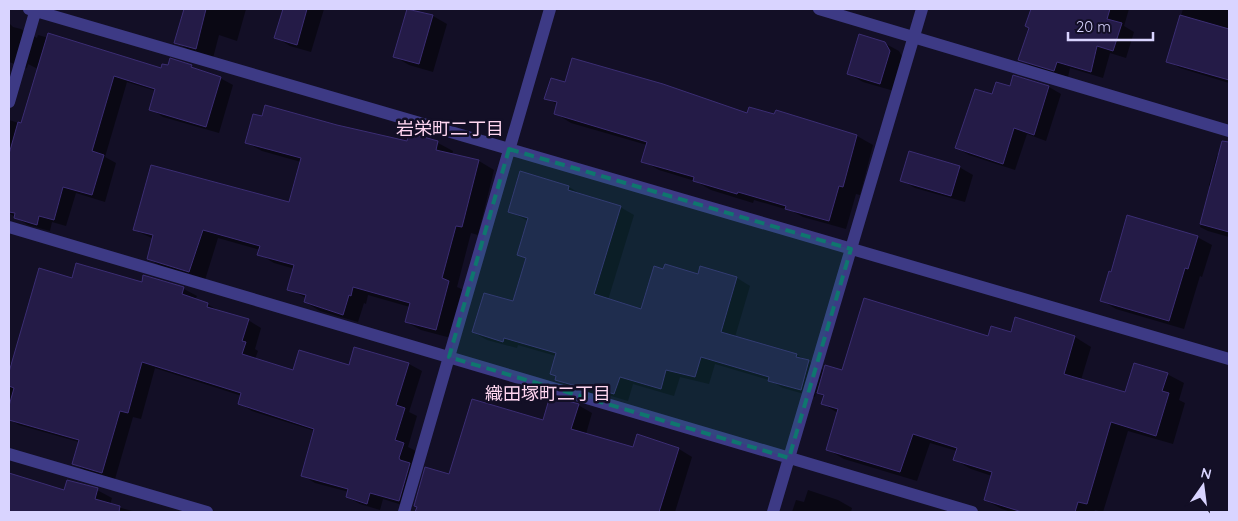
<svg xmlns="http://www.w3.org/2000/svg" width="1238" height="521" viewBox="0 0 1238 521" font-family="Quicksand,'Noto Sans JP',sans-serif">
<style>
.shadow{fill:#0007}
.building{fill:#241b47;stroke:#3b2d73}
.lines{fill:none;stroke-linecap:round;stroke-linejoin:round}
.street{stroke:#3d3a85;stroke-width:12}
.marked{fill:#0f766e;fill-opacity:0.2;stroke:#0f766e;stroke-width:4;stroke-dasharray:10 6;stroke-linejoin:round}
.labels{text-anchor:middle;stroke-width:5;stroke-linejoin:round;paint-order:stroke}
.neighbourhood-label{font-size:18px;fill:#ffd6f0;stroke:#130f26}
</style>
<rect width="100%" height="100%" fill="#130f26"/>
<path class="shadow" d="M185,9H246L237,41L219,35L213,58L193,52L175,42Z
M284,9H324L311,52L290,46L276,37Z
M408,9L433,16L447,24L433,72L409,65L394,56Z
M1037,9H1129L1124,26L1134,32L1126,58L1110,53L1103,78L1070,68L1068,77L1033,67L1020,59Z
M1183,9H1229V83L1180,68L1167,61Z
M9,23L13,27L21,29L37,38L38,35L162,69L168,67L170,60L220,78L233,85L219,133L163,117L151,109L156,91L127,82L105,157L116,163L105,202L76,193L66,226L52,222L50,231L28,225L9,213V120L22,124L38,69L28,64L27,68L9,62Z
M884,43L899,51L904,60L894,91L863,82L849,74Z
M1014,77L1049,87L1061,94L1046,141L1027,134L1015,170L969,155L957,148L1010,88Z
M566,84L748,114L775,115L776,112L857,136L873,145L860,195L856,194L846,229L803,217L792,211L754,200L753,203L711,190L695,181L659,170L643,161L647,145L571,123L555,113L558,105L546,98Z
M337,126L408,143L410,135L438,143L453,151L452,155L479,161L494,170L478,235L471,233L457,287L464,290L451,338L421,330L406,322L410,307L368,295L366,304L364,303L358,322L320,311L305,302L306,298L289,289L295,269L274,263L259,254L260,250L218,238L205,280L164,268L149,259L154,239L134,230L290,204L301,162L262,151L247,143Z
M1217,155L1229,159V237L1208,231L1200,227L1211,188L1209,185Z
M959,167L973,175L965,202L915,188L901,180Z
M569,187L582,195L620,207L634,215L608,300L642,310L699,276L701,268L737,278L750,286L735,337L797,355L825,371L843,372L1012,333L1016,319L1075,337L1091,347L1081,380L1126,393L1167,374L1184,383L1179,400L1185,403L1173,444L1128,431L1103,512L1095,510L1094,512H1011L1002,509L985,500L992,476L971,469L955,460L957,451L930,443L917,481L844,459L827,449L838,413L823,404L825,397L816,392L815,397L783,388L769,380L715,364L709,384L680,377L674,396L633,384L628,401L598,392L597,395L570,387L556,379L557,377L551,373L556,356L518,345L517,348L487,340L473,332L514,303L527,259L518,254L528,221L509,211Z
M1197,237L1212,245L1202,277L1200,276L1184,329L1116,309L1101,300Z
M144,277L184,289L197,296L195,300L207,304L221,312L248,320L261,328L255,349L258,351L255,359L294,372L350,366L409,364L422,371L409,412L417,416L408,447L416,451L412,508L383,499L380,510L360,504L347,497L349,492L315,483L302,475L315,431L252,411L240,404L242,396L155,368L141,419L133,417L115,479L86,471L73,463L79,442L19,425L9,419V363L12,364L73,279L143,284Z
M578,405L592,413L586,434L634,449H679L692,457L675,512H416L418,507L450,475L544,422Z
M9,475L65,491L97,490L112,498L110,505L136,512H9Z
M808,490L838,500L852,508L851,512H792L796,500L804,502Z"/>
<path class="building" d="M184,9H206L196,49L174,43Z
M283,9H307L297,45L274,38Z
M407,9L433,15L419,64L393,57Z
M1031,9H1110L1107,19L1122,23L1113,51L1097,46L1091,72L1057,62L1054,71L1018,60L1029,28L1025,26Z
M1180,15L1229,29V80L1166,62Z
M48,33L161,68L162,64L168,65L170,58L192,65L191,67L221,77L206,127L149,110L155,89L114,76L92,151L104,155L92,195L63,187L54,220L39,216L37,225L14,218L15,213L9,212V154L18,122L21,123Z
M859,34L885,42L890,51L880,84L847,74Z
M572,58L663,84L747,113L749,107L774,114L776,110L857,135L843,187L839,186L829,221L785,209L786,206L738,192L737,194L693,181L694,177L641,162L647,142L554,114L557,102L544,99L551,78L565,82Z
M1013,75L1049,86L1034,135L1014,128L1003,164L955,148L975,89L992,94L996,82L1010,86Z
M265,105L337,125L407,141L409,133L438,141L436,150L479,160L462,227L456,226L442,278L449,281L436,330L405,322L410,303L353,287L351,296L349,295L343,315L304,302L306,295L287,290L294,265L257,255L260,246L203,230L189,272L147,259L153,235L133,230L151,165L289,202L301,158L245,143L253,114L262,116Z
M1222,141L1229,142V232L1200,224Z
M909,151L960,166L951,196L900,181Z
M520,171L569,186L568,190L621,206L594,294L641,309L654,266L663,269L665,264L698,274L700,266L737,277L721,332L797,354L796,357L809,360L801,390L768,381L769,377L701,357L695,377L666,370L661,389L620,377L614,394L584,385L583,388L555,380L556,376L550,374L556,353L504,338L503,342L472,332L484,293L513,301L526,258L517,255L528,218L508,212Z
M1127,215L1198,236L1188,269L1185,268L1169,321L1100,301L1109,271L1111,272Z
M76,263L142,282L143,275L184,287L182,294L208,303L207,307L249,319L242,341L246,342L242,354L293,370L299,350L349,365L354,347L409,363L396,405L405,408L395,440L404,443L399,458L400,460L410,463L399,501L370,493L367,504L346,497L348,489L301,476L314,429L238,404L241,393L142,362L128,413L120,411L102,473L72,464L79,440L9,420V406L14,388L9,386V372L39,268L72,278Z
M864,298L988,336L991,326L1011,332L1015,317L1075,336L1064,374L1125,392L1134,363L1168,373L1162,391L1169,393L1156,436L1111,422L1087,504L1078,502L1075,512H1022L984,500L992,472L953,460L957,448L913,434L900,472L826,450L838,409L821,404L824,395L817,393L825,365L842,370Z
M550,396L579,404L571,429L633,447L637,434L679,448L659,512H415L417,507L414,506L425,467L449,474L472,399L543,420Z
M9,473L64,490L67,480L98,488L95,499L120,506L119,512H9Z"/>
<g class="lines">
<path class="street" d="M29,9L1229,359
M819,9L1229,131
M9,102L36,9
M9,227L972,512
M9,454L207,512
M404,512L550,9
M773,512L922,9"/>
</g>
<path class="marked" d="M509,149L851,249L789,458L449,357Z"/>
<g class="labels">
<g class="neighbourhood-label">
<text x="450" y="135">岩栄町二丁目</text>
<text x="548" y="400">織田塚町二丁目</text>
</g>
</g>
<rect width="1238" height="521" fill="none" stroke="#d9d4ff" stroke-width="20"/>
<g transform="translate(1203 486) rotate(14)" stroke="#130f26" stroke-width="4" paint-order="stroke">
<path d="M0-4L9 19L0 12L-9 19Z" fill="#d9d4ff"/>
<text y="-8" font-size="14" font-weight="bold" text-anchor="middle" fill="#d9d4ff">N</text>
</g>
<path d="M1068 32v8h85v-8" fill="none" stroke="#d9d4ff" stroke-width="2.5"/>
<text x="1076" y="32" font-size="15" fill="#d9d4ff" stroke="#130f26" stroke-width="4" paint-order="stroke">20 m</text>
</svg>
